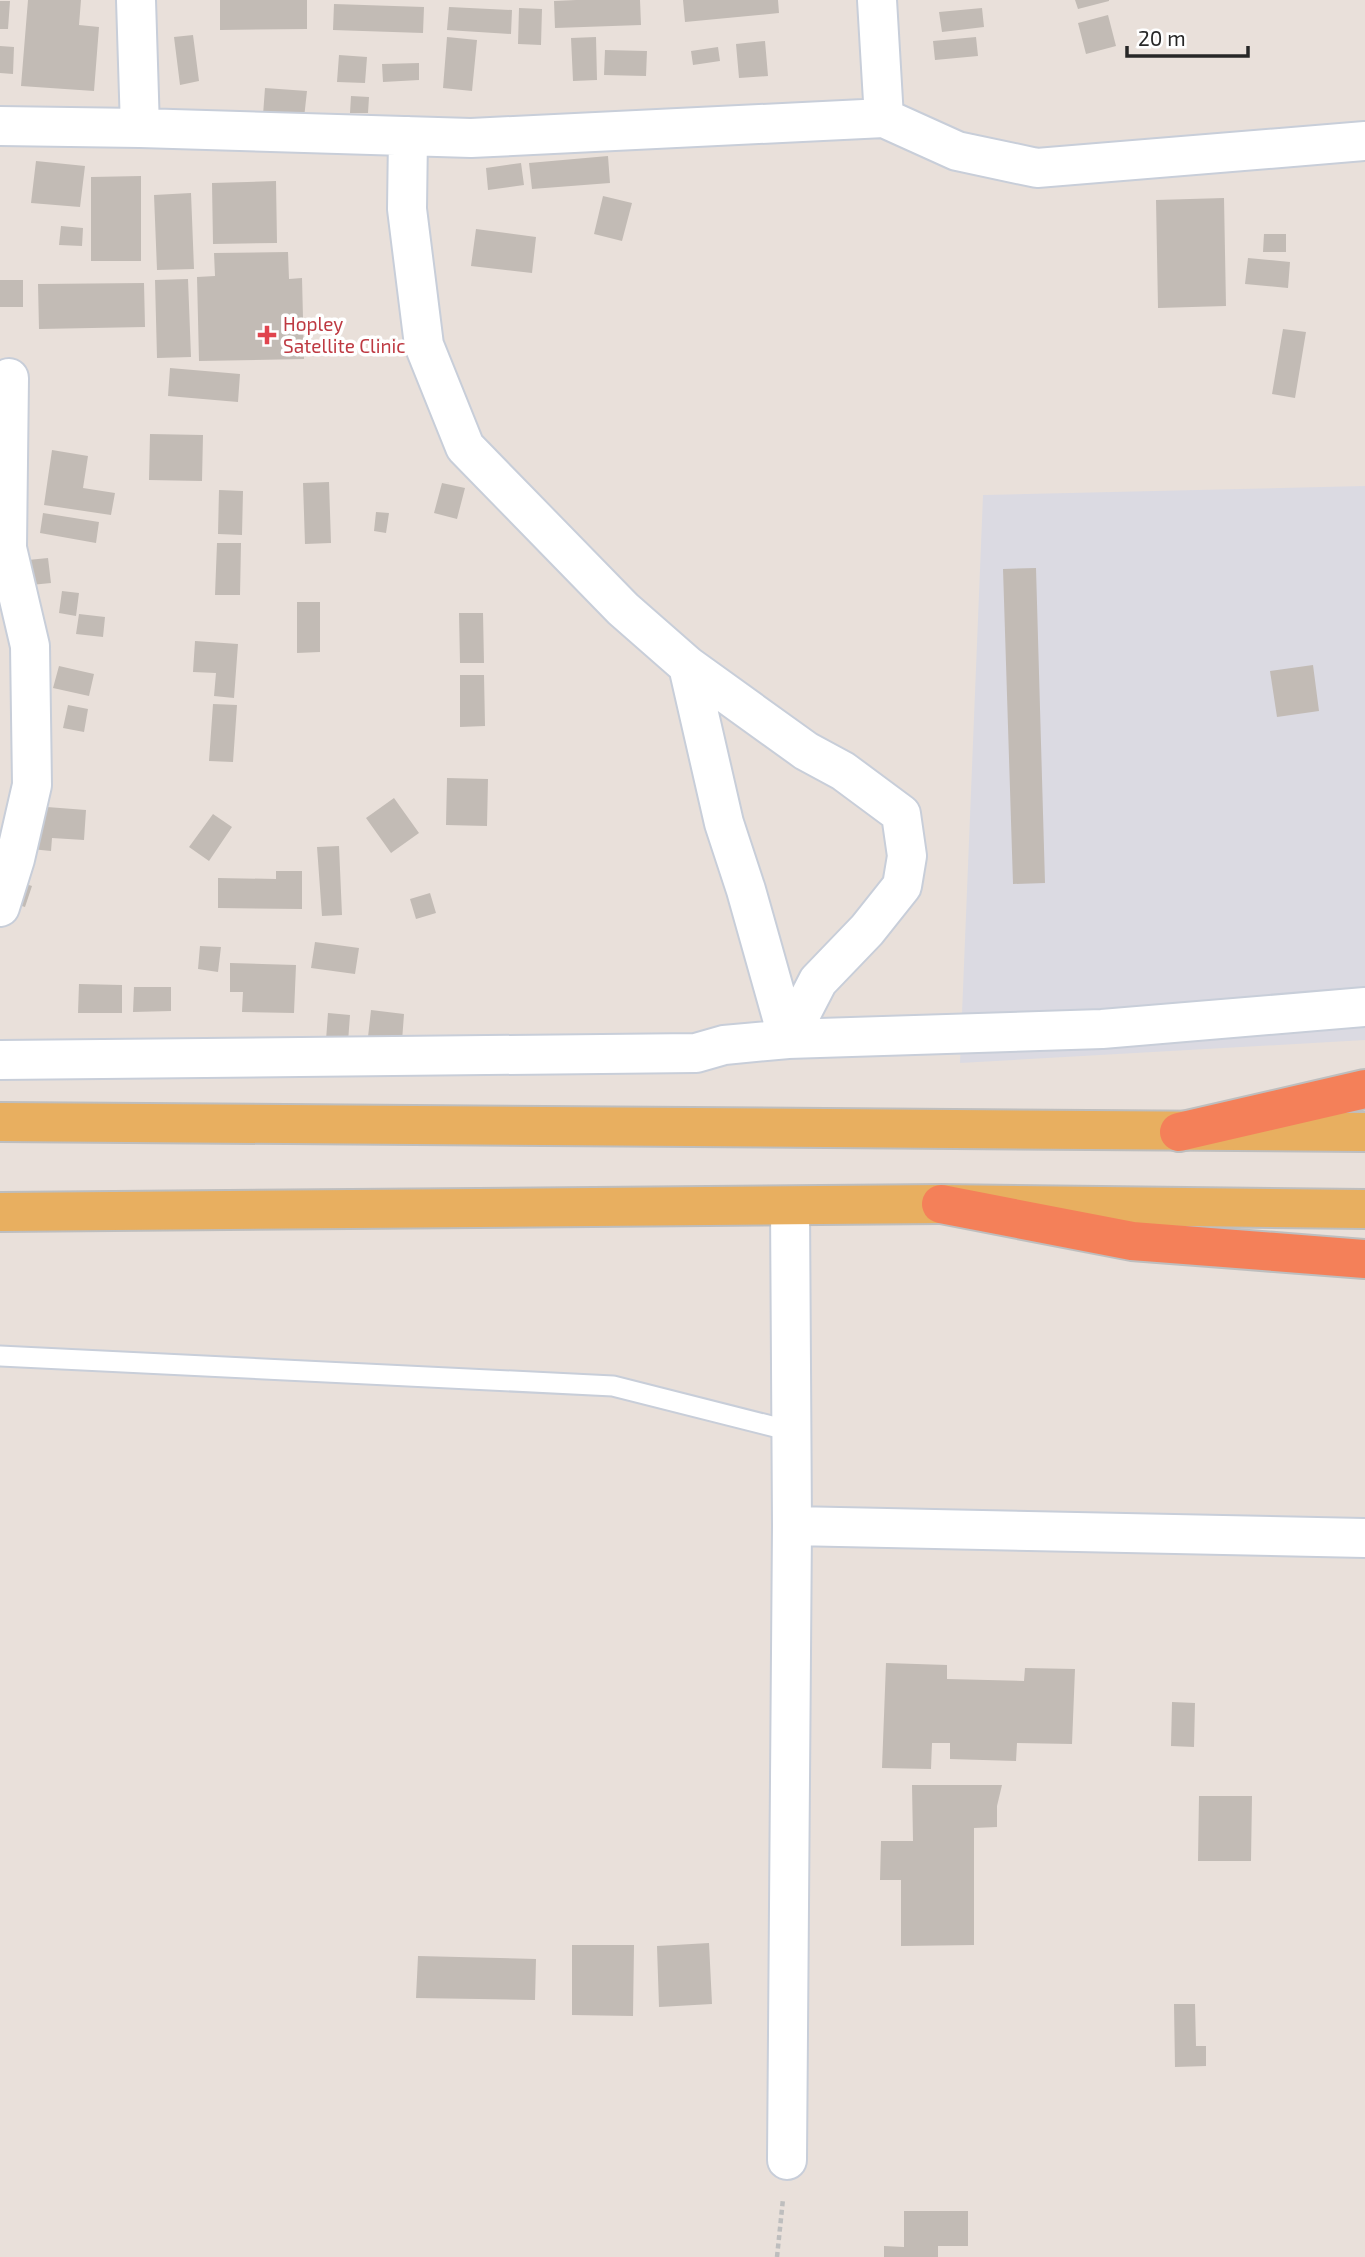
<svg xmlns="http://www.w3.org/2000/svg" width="1365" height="2257" viewBox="0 0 1365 2257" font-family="'Exo 2',sans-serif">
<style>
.industrial{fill:#dbdae2}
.building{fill:#c2bbb5}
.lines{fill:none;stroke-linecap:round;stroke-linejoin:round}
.lane-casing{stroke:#c8ced9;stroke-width:23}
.street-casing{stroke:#c8ced9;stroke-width:42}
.primary-casing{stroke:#bebebe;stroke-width:42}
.highway-casing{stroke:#bebebe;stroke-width:42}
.path{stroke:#bebebe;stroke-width:4.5;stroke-dasharray:5 3.5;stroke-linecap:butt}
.lane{stroke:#fff;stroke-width:19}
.street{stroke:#fff;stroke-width:38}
.primary{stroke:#e8af60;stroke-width:38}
.highway{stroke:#f48059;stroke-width:38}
.health-dot{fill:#e0444e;stroke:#fff;stroke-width:2.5}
.labels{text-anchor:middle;stroke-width:7;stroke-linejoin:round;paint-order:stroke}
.health-label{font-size:19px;fill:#be3a42;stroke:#fff;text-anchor:start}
</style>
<rect width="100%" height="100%" fill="#e9e0da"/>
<path class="industrial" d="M1365,486V1040L960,1063L983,495Z"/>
<path class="building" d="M28,0H81L79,25L99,27L94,91L21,86Z
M220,0H307V29L220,30Z
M576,0H640L641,25L555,28L554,1Z
M683,0H778L779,13L685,22Z
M1075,0H1109V1L1078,9Z
M0,1H10L8,29H0Z
M334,4L424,7L423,33L333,30Z
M449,7L512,10L511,34L447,30Z
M519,8L542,9L541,45L518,44Z
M982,8L984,27L942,32L939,12Z
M1108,15L1116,46L1086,54L1078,23Z
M193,35L199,81L180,85L174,37Z
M447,37L477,40L472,91L443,88Z
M596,37L597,80L573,81L571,38Z
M976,37L978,56L935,60L933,41Z
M765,41L768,76L739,78L736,44Z
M0,46L14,47L13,74L0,73Z
M718,47L720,61L693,65L691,51Z
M605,50L647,51L646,76L604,75Z
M339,55L367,57L365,83L337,82Z
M419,63V80L383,82L382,64Z
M265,88L307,91L304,118L263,115Z
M351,96L369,97L368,113H350Z
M608,156L610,183L532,189L529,163Z
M36,161L85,166L80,207L31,203Z
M521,163L524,185L488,190L486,168Z
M141,176V261H91V177Z
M276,181L277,243L213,244L212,183Z
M191,193L194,269L157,270L154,195Z
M603,196L632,203L622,241L594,234Z
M1224,198L1226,306L1158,308L1156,200Z
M61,226L83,228L82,246L59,245Z
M476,229L536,237L532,273L471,266Z
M1264,234H1286V252H1263Z
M288,252L289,279L302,278L304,359L199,361L197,277L215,276L214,253Z
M1248,258L1290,262L1288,288L1245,284Z
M188,279L191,357L157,358L155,280Z
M0,280H23V307H0Z
M144,283L145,327L39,329L38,284Z
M1283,329L1306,332L1295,398L1272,394Z
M170,368L240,374L238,402L168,396Z
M150,434L203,435L202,481L149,480Z
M52,450L88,456L83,488L115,493L111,515L44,505Z
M329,482L331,543L305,544L303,483Z
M442,483L465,488L457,519L434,513Z
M219,490L243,491L242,535L218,534Z
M376,512L389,513L386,533L374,531Z
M43,513L99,522L96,543L40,533Z
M217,543H241L240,595H215Z
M48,558L51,583L31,585L28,560Z
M1036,568L1045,883L1013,884L1003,569Z
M62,591L79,593L76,616L59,613Z
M297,602H320V652L297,653Z
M459,613H483L484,663H460Z
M79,614L105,617L103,637L76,634Z
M195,641L238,644L234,698L214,696L216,673L193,672Z
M1313,665L1319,711L1277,717L1270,671Z
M59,666L94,674L89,696L53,688Z
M460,675H484L485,726L460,727Z
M213,704L237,705L233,762L209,761Z
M68,705L88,709L84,732L63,728Z
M447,778L488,779L487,826L446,825Z
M394,798L419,833L391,853L366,818Z
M34,806L86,810L84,840L52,838L51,851L31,849Z
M213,814L232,827L209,861L189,847Z
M339,846L342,915L322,916L317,847Z
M276,871H302V909L218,908V878L276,879Z
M13,880L32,886L25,907L6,901Z
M430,893L436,913L416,919L410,899Z
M315,942L359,948L355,974L311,968Z
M200,946L221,947L218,972L198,969Z
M230,963L296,965L294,1013L242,1012L243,992H230Z
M79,984L122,985V1013H78Z
M134,987H171V1011L133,1012Z
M371,1010L404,1014L402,1041L368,1037Z
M328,1013L350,1015L348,1042L326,1040Z
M886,1663L947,1665V1679L1024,1681L1025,1668L1075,1669L1072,1744L1017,1743L1016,1761L950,1759V1743H932L931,1769L882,1768Z
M1172,1702L1195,1703L1194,1747L1171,1746Z
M912,1785H1002L997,1806V1827L974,1828V1945L901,1946V1880H880L881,1841H913Z
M1199,1796H1252L1251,1861H1198Z
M709,1943L712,2004L659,2007L657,1946Z
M572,1945H634L633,2016L572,2015Z
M418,1956L536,1959L535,2000L416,1998Z
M1174,2004H1195L1196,2046H1206V2066L1175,2067Z
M904,2211H968V2246H938V2257H884V2246L904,2247Z"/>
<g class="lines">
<defs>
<path id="lane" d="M0,1356L613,1386L791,1431"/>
<path id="street" d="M136,0L140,128
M877,0L884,118
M0,126L140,128L471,138L884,118L957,151L1037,168L1365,141
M688,666L724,823L746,890L788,1039L1102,1029L1365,1007
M0,907L15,859L32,785L30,646L7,548L9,378
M0,1060L696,1053L724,1045L788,1039L818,981L867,930L902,886L907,856L901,814L843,771L806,751L688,666L623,609L465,447L424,345L407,209L408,136
M792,1526L1365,1538
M787,2160L792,1526L790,1206"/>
<path id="primary" d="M0,1122L1365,1132
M0,1212L941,1204L1365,1209"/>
<path id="highway" d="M1179,1132L1365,1089
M941,1204L1132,1241L1365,1259"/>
</defs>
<use href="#lane" class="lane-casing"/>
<use href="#street" class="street-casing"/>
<use href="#primary" class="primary-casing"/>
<use href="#highway" class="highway-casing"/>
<path class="path" d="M777,2257L783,2199"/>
<use href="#lane" class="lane"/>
<use href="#street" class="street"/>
<use href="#primary" class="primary"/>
<use href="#highway" class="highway"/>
</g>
<path class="health-dot" d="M263.5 324.5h7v7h7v7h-7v7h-7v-7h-7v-7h7z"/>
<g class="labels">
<g class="health-label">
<text x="283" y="331">Hopley<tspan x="283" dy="22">Satellite Clinic</tspan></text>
</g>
</g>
<path d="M1127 46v10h121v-10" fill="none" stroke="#272727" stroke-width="3.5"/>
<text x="1138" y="46" font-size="21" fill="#272727" stroke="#ffffff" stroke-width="5" paint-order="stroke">20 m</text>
</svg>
